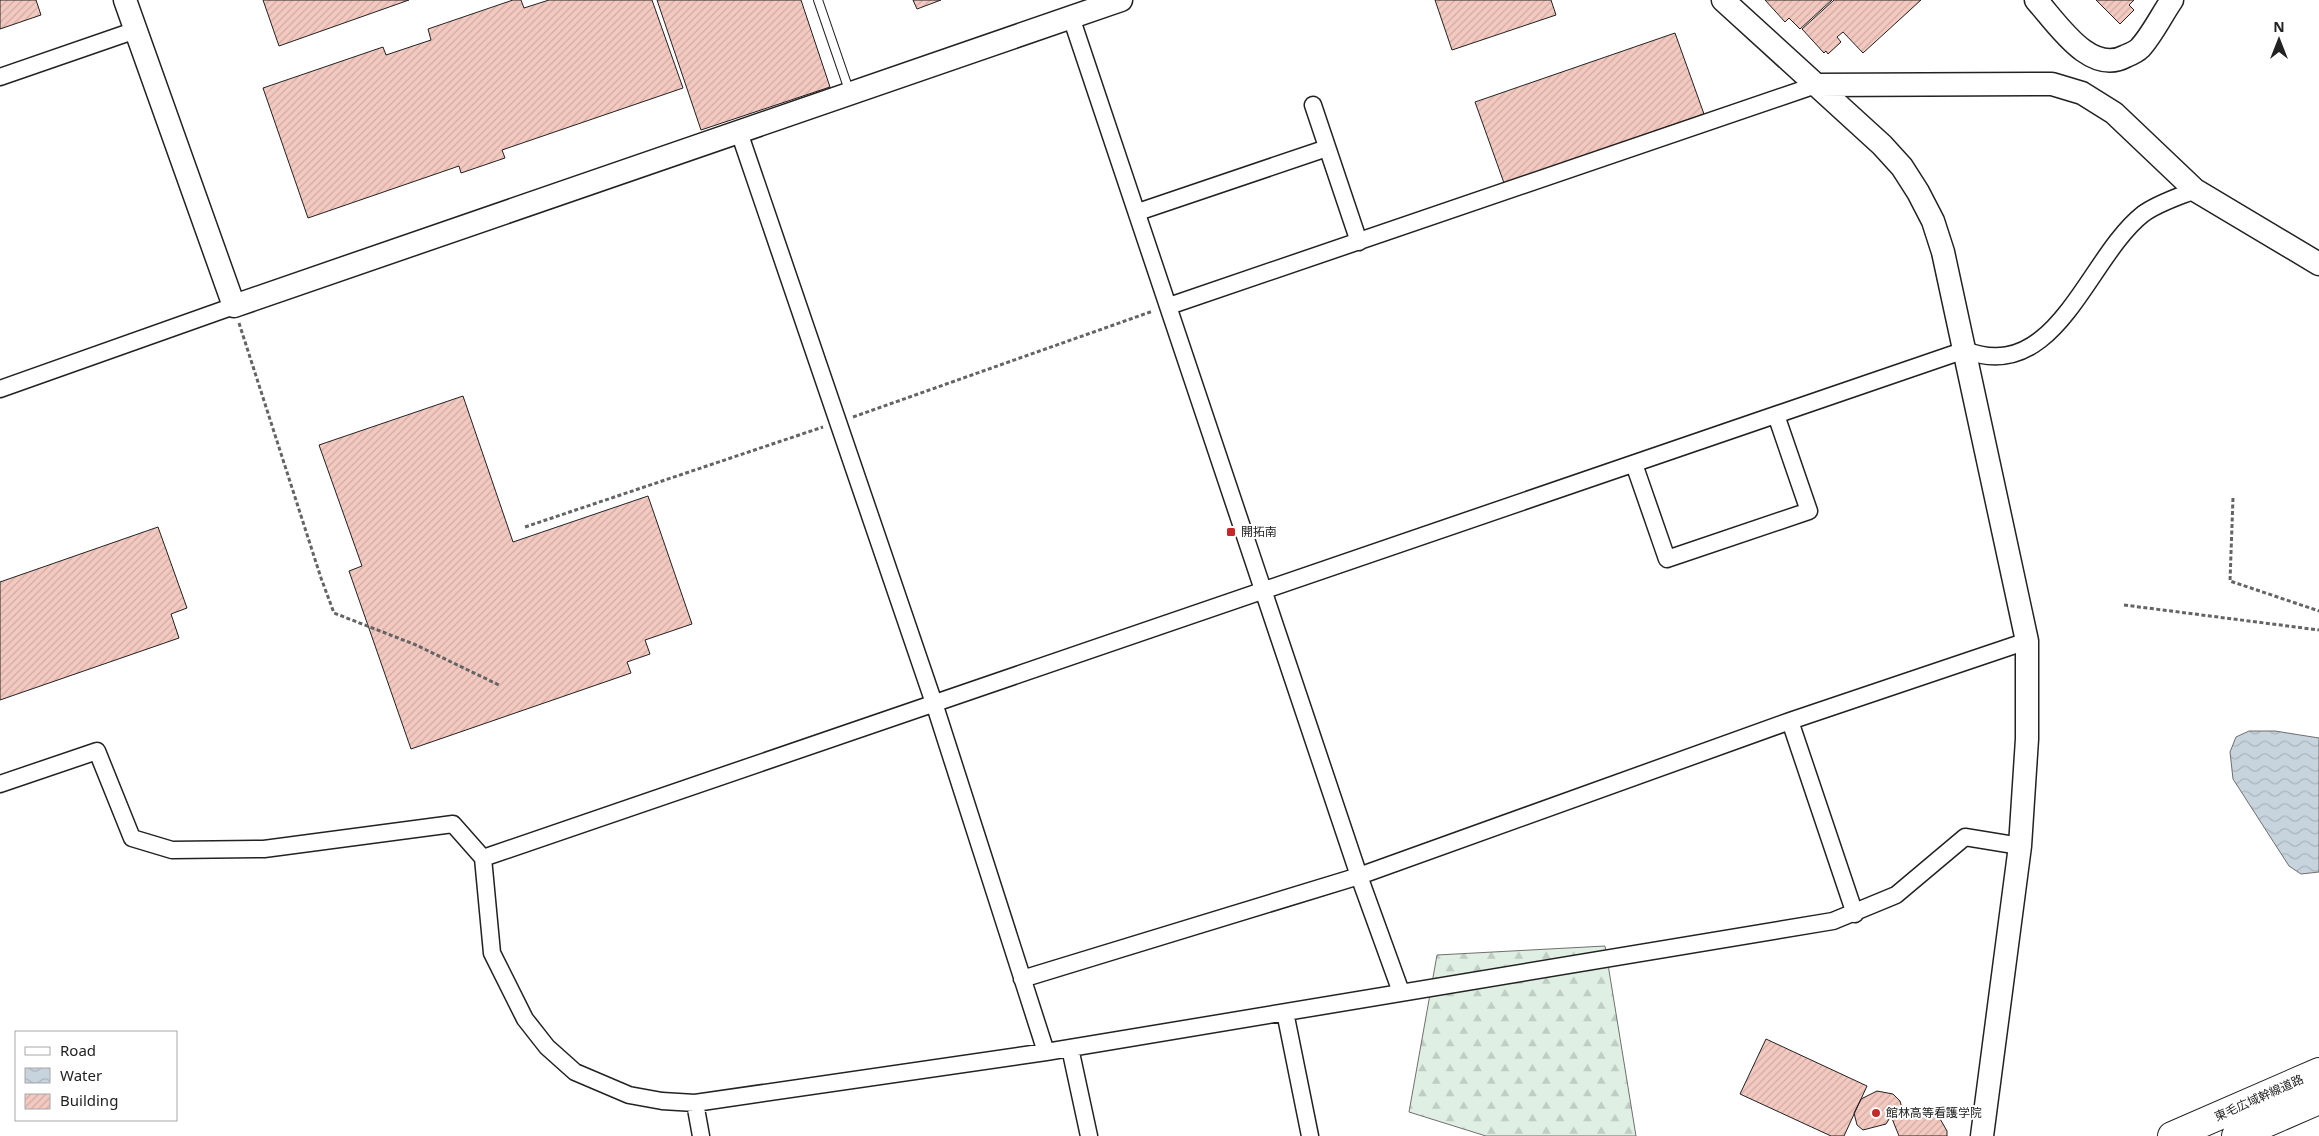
<svg xmlns="http://www.w3.org/2000/svg" width="2319" height="1136" viewBox="0 0 2319 1136" font-family="'Noto Sans','Noto Sans JP',sans-serif">
<style>
.forest{fill:url(#forest-firs);stroke:#6f6f6f}
.water{fill:url(#water-waves);stroke:#6f6f6f}
.building{fill:url(#building-hatch);stroke:#222}
.lines{fill:none;stroke-linecap:round;stroke-linejoin:round}
.lane-casing{stroke:#222;stroke-width:10}
.street-casing{stroke:#222;stroke-width:19}
.secondary-casing{stroke:#222;stroke-width:25}
.highway-casing{stroke:#222;stroke-width:30}
.path{stroke:#646464;stroke-width:3;stroke-dasharray:4 2.5;stroke-linecap:butt}
.lane{stroke:#fff;stroke-width:8}
.street{stroke:#fff;stroke-width:16}
.secondary{stroke:#fff;stroke-width:22}
.highway{stroke:#fff;stroke-width:28}
.poi-dot{fill:#c62828;stroke:#fff;stroke-width:2}
.labels{text-anchor:middle;stroke-width:4;stroke-linejoin:round;paint-order:stroke}
.poi-label{font-size:12px;fill:#222;stroke:#fff;text-anchor:start}
.street-label{font-size:12px;fill:#222;stroke:#fff}
</style>
<defs>
<pattern id="forest-firs" width="22" height="20" patternUnits="userSpaceOnUse" patternTransform="scale(1.25)"><rect width="22" height="20" fill="#e0efe3"/><path d="M5 1l3.5 6h-7zM16 11l3.5 6h-7z" fill="#c0cdc2"/></pattern>
<pattern id="water-waves" width="16" height="10" patternUnits="userSpaceOnUse" patternTransform="scale(1.25)"><rect width="16" height="10" fill="#c7d3dd"/><path d="M0 5q4-4 8 0t8 0" fill="none" stroke="#abb5bd"/></pattern>
<pattern id="building-hatch" width="6" height="6" patternUnits="userSpaceOnUse" patternTransform="scale(1.25)"><rect width="6" height="6" fill="#f3c9c0"/><path d="M-1 1l2-2M0 6l6-6M5 7l2-2" fill="none" stroke="#d0aca5"/></pattern>
</defs>
<rect width="100%" height="100%" fill="#fff"/>
<path class="forest" d="M1605,946L1636,1136H1486L1409,1112L1437,955Z"/>
<path class="water" d="M2249,731H2275L2319,738V872L2301,874L2289,866L2233,779L2230,752L2236,737Z"/>
<path class="building" d="M0,0H36L41,15L0,29Z
M263,0H409L279,46Z
M513,0H521L524,8L549,0H652L683,88L502,150L505,158L461,173L459,166L308,218L263,88L383,47L386,55L431,40L428,29Z
M657,0H801L830,87L701,130Z
M913,0H941L917,9Z
M1435,0H1551L1556,15L1452,50Z
M1765,0H1832L1800,29L1789,18L1785,22Z
M1834,0H1921L1863,53L1843,32L1837,37L1841,42L1828,54L1826,51L1824,53L1802,29Z
M2096,0H2134L2129,5L2134,10L2120,24Z
M1675,33L1704,114L1504,183L1475,102Z
M463,396L513,542L648,496L692,624L645,640L650,654L627,662L631,673L411,749L349,571L362,566L319,445Z
M158,527L187,608L171,614L179,638L0,700V582Z
M1766,1039L1867,1086L1844,1136H1831L1740,1094Z
M1877,1091L1893,1094L1900,1101L1902,1108L1913,1107L1928,1110L1939,1117L1947,1131V1136H1899L1891,1116L1886,1124L1863,1130L1857,1125L1854,1113L1861,1099Z"/>
<g class="lines">
<defs>
<path id="lane" d="M818,0L850,93"/>
<path id="street" d="M1071,17L1359,876L1401,992
M0,77L136,30
M1313,105L1359,242
M739,132L935,706L1046,1052
M1138,212L1327,148
M1169,306L1816,85
M0,389L234,306
M1634,464L1667,559L1809,511L1776,415
M1790,721L1855,914
M0,784L97,751L132,838L172,850L264,849L453,824L483,858L492,953L525,1019L547,1047L575,1072L629,1095L662,1101L695,1103L1046,1052L1833,921L1896,895L1965,837L2020,846
M483,858C978,691 1471,519 1965,350C2056,386 2087,258 2143,214C2158,203 2178,197 2195,190
M1022,979L1359,876L1790,721L2027,641
M1285,1012L1310,1136
M1070,1048L1089,1136
M695,1103L701,1136"/>
<path id="secondary" d="M125,0L234,306L1121,0
M1723,0L1882,145L1902,167L1918,192L1933,221L1943,252L2027,641V739L2020,846L1982,1136
M2036,0C2057,23 2090,76 2126,56C2131,54 2136,52 2140,48C2152,35 2161,16 2172,0
M1816,85L2052,84L2082,93L2114,113L2195,190L2319,264"/>
<path id="highway" d="M2172,1136L2319,1072
M2236,1136L2319,1100"/>
</defs>
<use href="#lane" class="lane-casing"/>
<use href="#street" class="street-casing"/>
<use href="#secondary" class="secondary-casing"/>
<use href="#highway" class="highway-casing"/>
<path class="path" d="M239,323L321,578L334,613L416,645L499,685
M853,417L1153,311
M2233,498L2230,581L2319,611
M525,527L823,427
M2124,605L2319,630"/>
<use href="#lane" class="lane"/>
<use href="#street" class="street"/>
<use href="#secondary" class="secondary"/>
<use href="#highway" class="highway"/>
</g>
<g class="poi-dot">
<rect x="1226" y="527" width="10" height="10" rx="2.5"/>
<circle cx="1876" cy="1113" r="5"/>
</g>
<g class="labels">
<g class="poi-label">
<text x="1241" y="536">開拓南</text>
<text x="1886" y="1117">館林高等看護学院</text>
</g>
<g class="street-label">
<text transform="translate(2259 1098) rotate(-24)" y="4">東毛広域幹線道路</text>
</g>
</g>
<rect x="15" y="1031" width="162" height="90" fill="#ffffff" stroke="#a7a7a7"/>
<rect x="25" y="1047" width="25" height="8" fill="#ffffff" stroke="#a7a7a7"/>
<text x="60" y="1056" font-size="15" fill="#222222">Road</text>
<rect x="25" y="1068" width="25" height="15" fill="url(#water-waves)" stroke="#a7a7a7"/>
<text x="60" y="1081" font-size="15" fill="#222222">Water</text>
<rect x="25" y="1094" width="25" height="15" fill="url(#building-hatch)" stroke="#a7a7a7"/>
<text x="60" y="1106" font-size="15" fill="#222222">Building</text>
<g transform="translate(2279 40)" stroke="#ffffff" stroke-width="4" paint-order="stroke">
<path d="M0-4L9 19L0 12L-9 19Z" fill="#222222"/>
<text y="-8" font-size="14" font-weight="bold" text-anchor="middle" fill="#222222">N</text>
</g>
</svg>
